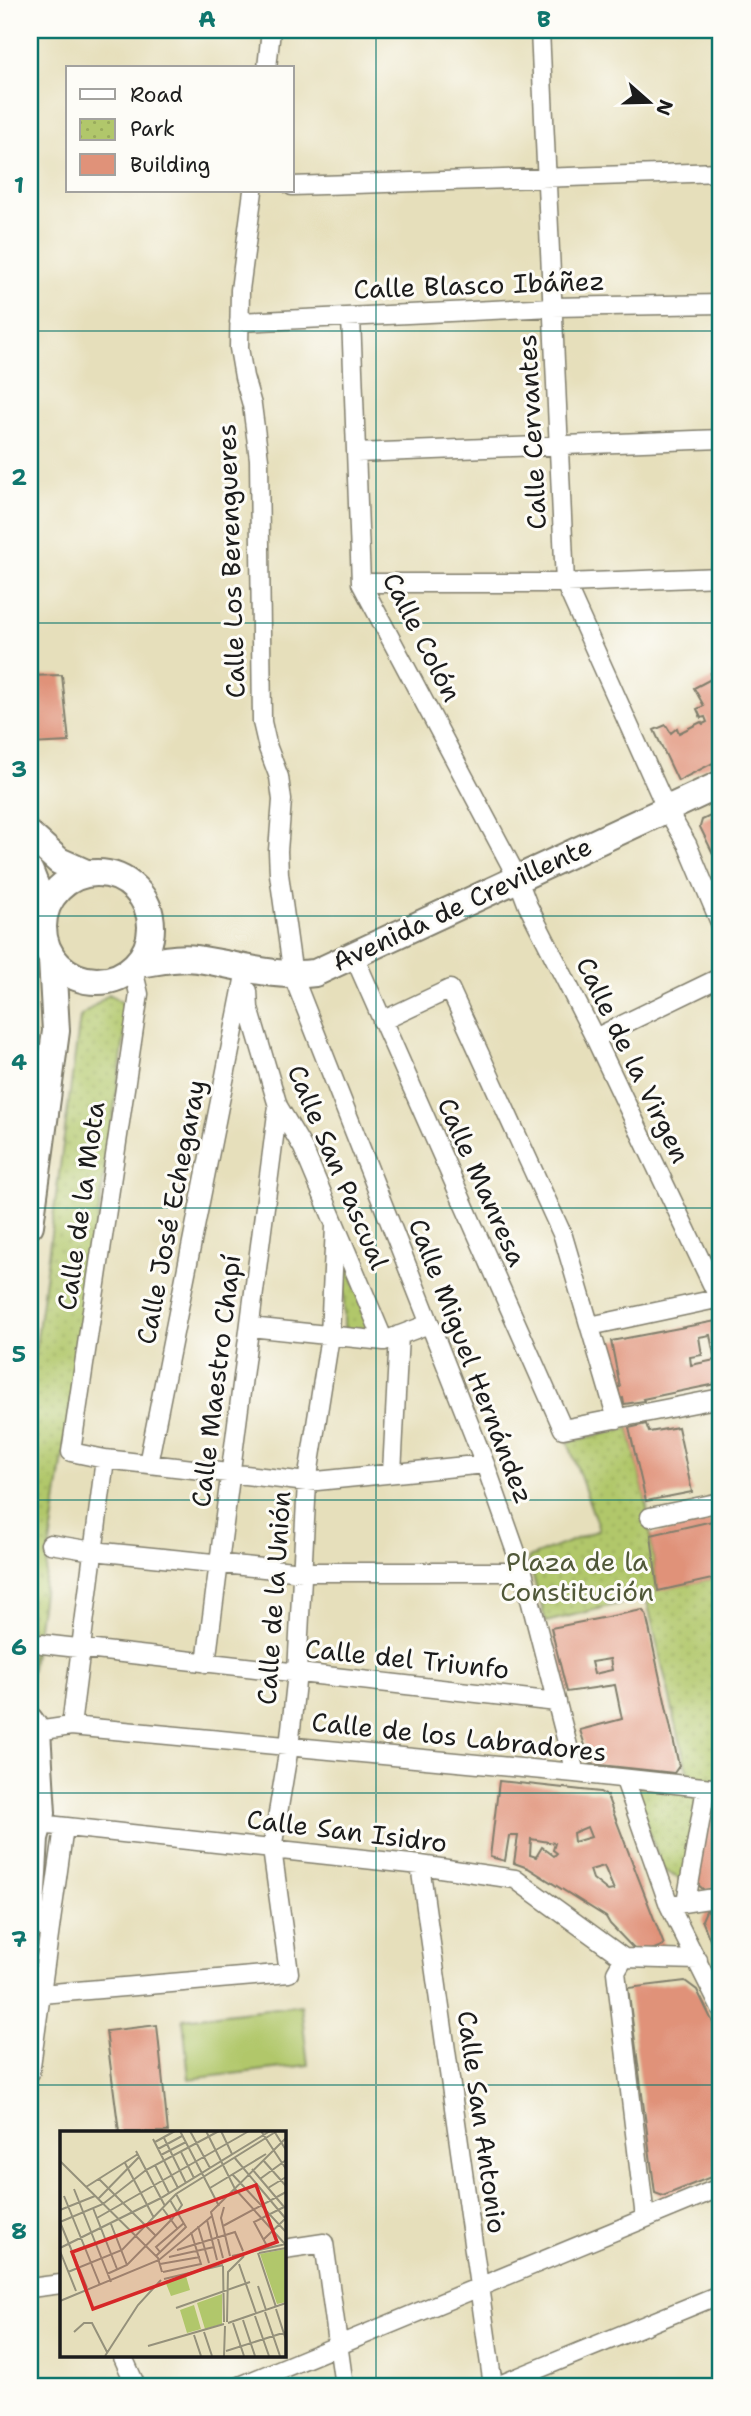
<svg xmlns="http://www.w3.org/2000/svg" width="751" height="2416" viewBox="0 0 751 2416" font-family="'Shantell Sans',sans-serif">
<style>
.grass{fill:#b1c76b;stroke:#667244;stroke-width:2}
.park{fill:url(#park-dots);stroke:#667244;stroke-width:2}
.building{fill:#e09279;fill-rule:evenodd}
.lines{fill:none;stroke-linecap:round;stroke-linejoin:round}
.street-casing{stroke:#817e6c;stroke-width:21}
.secondary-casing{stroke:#817e6c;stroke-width:30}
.street{stroke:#fff;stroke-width:18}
.secondary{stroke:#fff;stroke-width:26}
.grid{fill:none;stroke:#0f766e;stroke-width:2;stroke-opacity:0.55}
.labels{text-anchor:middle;stroke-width:6;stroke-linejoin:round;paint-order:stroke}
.street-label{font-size:26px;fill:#1c1c1c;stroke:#fdfcf7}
.park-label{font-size:26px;fill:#505838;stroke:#fdfcf7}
.inset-road{fill:none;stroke:#95917b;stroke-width:2}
.view{fill:#d62828;fill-opacity:0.15;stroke:#d62828;stroke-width:3.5}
.inset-edge{fill:none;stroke:#1c1c1c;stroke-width:3.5}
.neatline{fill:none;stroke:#0f766e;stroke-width:2.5}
.grid-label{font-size:23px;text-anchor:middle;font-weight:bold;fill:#0f766e}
</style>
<defs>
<pattern id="park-dots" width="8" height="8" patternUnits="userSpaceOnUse" patternTransform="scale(1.75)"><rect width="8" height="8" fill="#b1c76b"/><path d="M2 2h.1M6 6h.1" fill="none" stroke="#98aa5c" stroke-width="1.8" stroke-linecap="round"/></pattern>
</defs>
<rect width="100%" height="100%" fill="#fdfcf7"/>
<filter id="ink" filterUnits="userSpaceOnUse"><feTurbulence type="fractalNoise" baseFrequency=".0143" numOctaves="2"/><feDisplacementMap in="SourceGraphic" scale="14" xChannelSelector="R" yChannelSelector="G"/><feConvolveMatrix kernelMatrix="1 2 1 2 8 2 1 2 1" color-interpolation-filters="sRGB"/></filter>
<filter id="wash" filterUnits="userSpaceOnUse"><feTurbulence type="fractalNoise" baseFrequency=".00686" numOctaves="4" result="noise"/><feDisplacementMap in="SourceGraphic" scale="28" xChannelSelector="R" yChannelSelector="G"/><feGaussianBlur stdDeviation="1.57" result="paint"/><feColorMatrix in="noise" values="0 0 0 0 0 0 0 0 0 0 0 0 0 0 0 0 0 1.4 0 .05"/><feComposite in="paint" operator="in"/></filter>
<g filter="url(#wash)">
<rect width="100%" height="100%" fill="#e6dfbb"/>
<path class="grass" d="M301,2005L308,2065L189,2079L183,2019Z"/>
<path class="park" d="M109,994L129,1007L30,1681V1390L80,1017Z
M344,1255L373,1334L344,1330Z
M629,1428L646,1501L658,1590L721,1577V1785L690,1783L646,1597L546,1622L528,1558L599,1530L568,1442Z
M632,1786L704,1793L687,1883L663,1870Z"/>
<g id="blocks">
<path class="building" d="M721,669V759L678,781L654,730L666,725L671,733L677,728L679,733L701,722L703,724L707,722L705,717L701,718L697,709L704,706L694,688L713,678L711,673Z
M62,675L69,742L30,744V676Z
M721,811V870L700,827L702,820Z
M716,1321L721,1323V1383L643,1399L644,1401L624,1404L623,1398L620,1399L618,1387H620L611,1341ZM710,1335L715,1360L691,1365L690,1357L702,1355L699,1337Z
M646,1424L649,1432L678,1427L692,1492L646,1501L629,1428Z
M721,1519V1577L658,1591L651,1535Z
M642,1610L646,1614L679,1766L674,1773L591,1764L580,1730L622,1719L615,1685L567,1692L551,1628ZM610,1659L612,1670L594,1674L591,1662Z
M499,1781L600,1792L607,1796L664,1945L644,1953L636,1951L610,1924L606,1917L528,1868L514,1863L518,1836H509L505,1861L490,1857ZM587,1827L591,1837L574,1842L573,1833ZM531,1839L555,1843L553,1850L557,1853L554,1856L542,1847L536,1857L530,1855ZM604,1866L614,1890L608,1891L593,1879L590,1870Z
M709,1801L721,1804V1888L704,1890L695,1882Z
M721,1909V1967L702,1920L706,1911Z
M685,1981L697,1990L721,2039V2173L663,2196L655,2193L628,1988Z
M157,2025L168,2132H119L106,2031Z"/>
</g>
</g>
<g filter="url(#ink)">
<use href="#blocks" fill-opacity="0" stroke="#817e6c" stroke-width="2"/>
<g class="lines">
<defs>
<path id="street" d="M540,30L565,583L667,810L687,844L721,925
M267,68L271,30
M292,186L721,172
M253,191L240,290L239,348L244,377L252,405L259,459L262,722L268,748L279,777L282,800L278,851L279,874L293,976L485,1464L523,1572L575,1773
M351,317L361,583L517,877L528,906L595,1038L721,1303
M239,322L553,307L721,304
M356,453L721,439
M361,583H565L721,577
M354,956L563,1429L721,1398
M133,969L139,994L71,1452L105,1459L307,1482L485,1464
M248,991L249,1008L278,1106L303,1148L384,1341
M382,1021L450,989L563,1236L617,1419
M595,1038L721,977
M590,1326L721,1298
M250,1327L384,1341L429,1324
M148,1464L246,970
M392,1473L399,1335
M650,1517L721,1502
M50,1544L93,1551L303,1572H523
M42,1644L557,1702
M206,1663L278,1106
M71,1726L105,1459
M37,1731L71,1726L575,1773L721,1789
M625,1780L669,1905L721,2009
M39,1824L420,1865L515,1879L624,1958
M420,1865L493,2386
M686,1902L706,1788
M676,1904L721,1897
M41,1994L289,1973L272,1849L289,1747L297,1673L307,1482L330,1336L335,1226
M30,2073L64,1827
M645,2218L616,1972L624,1958L698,1960
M284,2249L324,2243L344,2386
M30,2288L61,2284
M122,2355L136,2386
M240,2386L721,2187
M497,2386L721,2294"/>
<path id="secondary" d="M30,835L59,861L86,873
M30,872L45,910
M43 927a54 54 0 1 1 108 0a54 54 0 1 1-108 0Z
M137,964C156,962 178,956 197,959C239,965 271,978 315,973L721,784
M30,1225L56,1031L52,959
M30,1721L37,1731L42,1813L35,1838L30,1842
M30,1926L35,1838"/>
</defs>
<use href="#street" class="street-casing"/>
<use href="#secondary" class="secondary-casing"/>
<use href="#street" class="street"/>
<use href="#secondary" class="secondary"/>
</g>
</g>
<path class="grid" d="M376,30V2386M30,331H721M30,623H721M30,916H721M30,1208H721M30,1500H721M30,1793H721M30,2085H721"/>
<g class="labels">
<g class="street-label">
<text transform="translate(479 285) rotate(-2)" y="9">Calle Blasco Ibáñez</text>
<text transform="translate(532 432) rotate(-93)" y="9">Calle Cervantes</text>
<text transform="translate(231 561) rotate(-92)" y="9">Calle Los Berengueres</text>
<text transform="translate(422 637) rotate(63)" y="9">Calle Colón</text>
<text transform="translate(462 904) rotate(-25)" y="9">Avenida de Crevillente</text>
<text transform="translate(633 1060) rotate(64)" y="9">Calle de la Virgen</text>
<text transform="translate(338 1167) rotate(67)" y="9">Calle San Pascual</text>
<text transform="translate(482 1182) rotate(66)" y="9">Calle Manresa</text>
<text transform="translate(81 1206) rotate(-82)" y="9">Calle de la Mota</text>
<text transform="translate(171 1212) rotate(-79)" y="9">Calle José Echegaray</text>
<text transform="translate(471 1361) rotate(69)" y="9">Calle Miguel Hernández</text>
<text transform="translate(216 1381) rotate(-83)" y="9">Calle Maestro Chapí</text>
<text transform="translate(274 1598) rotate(-86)" y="9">Calle de la Unión</text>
<text transform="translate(407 1659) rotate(6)" y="9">Calle del Triunfo</text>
<text transform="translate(459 1737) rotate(6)" y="9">Calle de los Labradores</text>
<text transform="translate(347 1831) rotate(7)" y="9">Calle San Isidro</text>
<text transform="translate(482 2122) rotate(82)" y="9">Calle San Antonio</text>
</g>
<g class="park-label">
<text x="577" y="1571">Plaza de la<tspan x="577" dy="30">Constitución</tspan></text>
</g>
</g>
<g transform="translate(60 2131)">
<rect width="226" height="226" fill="#e6dfbb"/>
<path d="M162,163V193L145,198L137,172ZM134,174L141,198L127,202L120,179Z" fill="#b1c76b"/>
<path d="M226,118V171L217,173L200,123ZM126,145L130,159L111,165L105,150Z" fill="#b1c76b"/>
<path class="inset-road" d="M120,0L159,75M130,0L150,37M146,0L175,58L225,113M161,0L172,23M201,0L226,38M214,0L226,19M104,7L126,52M93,8L118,57M95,11L115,0M98,18L122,5M76,20L105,75M121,21L134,47M101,24L126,11M174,26L226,88M203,29L226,55M0,30L98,127L102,141M65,32L94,87M95,34L109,62M192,38L225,77M172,43L226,101M39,48L95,104M200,48L226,29M26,56L78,23M150,57L206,23M208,57L226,46M14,58L51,151M4,65L40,154M38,68L79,26M164,76L161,87L170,125M33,77L57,138M103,78L117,97M0,79L35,65M37,87L189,0M147,89L157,129M0,91L43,73L86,39L159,0M0,91L27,157M51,93L67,134M138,95L149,132M163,95L226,61M204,108L226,87M207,115L194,91L224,76M0,117L101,67L210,0M117,119L175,101L183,120M0,120L16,160M100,121L96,116L124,92M198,122L216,176M199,122L226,117M96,125L126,96L110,69M172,125L226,113M109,126L154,116M163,127L151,81L226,7M100,133L140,126M179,133L196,182M163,135L164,191M8,141L62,119L116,63L217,0M103,141L141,133L131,101M47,143L67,134L112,88L122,74L116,63M104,148L163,134M198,155L206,179M0,170L99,129L152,85M116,177L190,151M216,178L226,209M205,181L220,225M195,185L209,225M183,189L195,225M167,191L168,141L184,125M168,192L226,172M173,192L184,225M14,201L24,192H32L47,221M144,201L152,225M134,204L141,225M88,215L164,193M166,220L226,201M45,225L78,174L101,149M164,225L165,195"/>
<path class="view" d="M196,54L217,111L33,178L12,121Z"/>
<rect width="226" height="226" class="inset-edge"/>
</g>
<rect width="751" height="2416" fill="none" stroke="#fdfcf7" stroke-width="77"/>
<rect x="66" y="66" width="228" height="126" fill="#fdfcf7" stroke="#a3a29f" stroke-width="2"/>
<rect x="80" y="89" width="35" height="10" fill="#ffffff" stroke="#a3a29f" stroke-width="2"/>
<text x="130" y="102" font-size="21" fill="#1c1c1c">Road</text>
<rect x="80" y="119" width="35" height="21" fill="url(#park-dots)" stroke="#a3a29f" stroke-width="2"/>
<text x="130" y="136" font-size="21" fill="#1c1c1c">Park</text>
<rect x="80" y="154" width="35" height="21" fill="#e09279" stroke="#a3a29f" stroke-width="2"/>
<text x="130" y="172" font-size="21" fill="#1c1c1c">Building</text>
<g transform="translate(649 102) rotate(110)" stroke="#fdfcf7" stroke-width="5" paint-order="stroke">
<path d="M0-5L12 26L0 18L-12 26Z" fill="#1c1c1c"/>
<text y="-10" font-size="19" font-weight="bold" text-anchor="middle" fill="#1c1c1c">N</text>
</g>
<rect x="38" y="38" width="674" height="2340" class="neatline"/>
<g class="grid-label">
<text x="207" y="27">A</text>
<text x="544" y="27">B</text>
<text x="19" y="193">1</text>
<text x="19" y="485">2</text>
<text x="19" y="777">3</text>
<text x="19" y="1070">4</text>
<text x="19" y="1362">5</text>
<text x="19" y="1655">6</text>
<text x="19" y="1947">7</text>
<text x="19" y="2239">8</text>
</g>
</svg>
